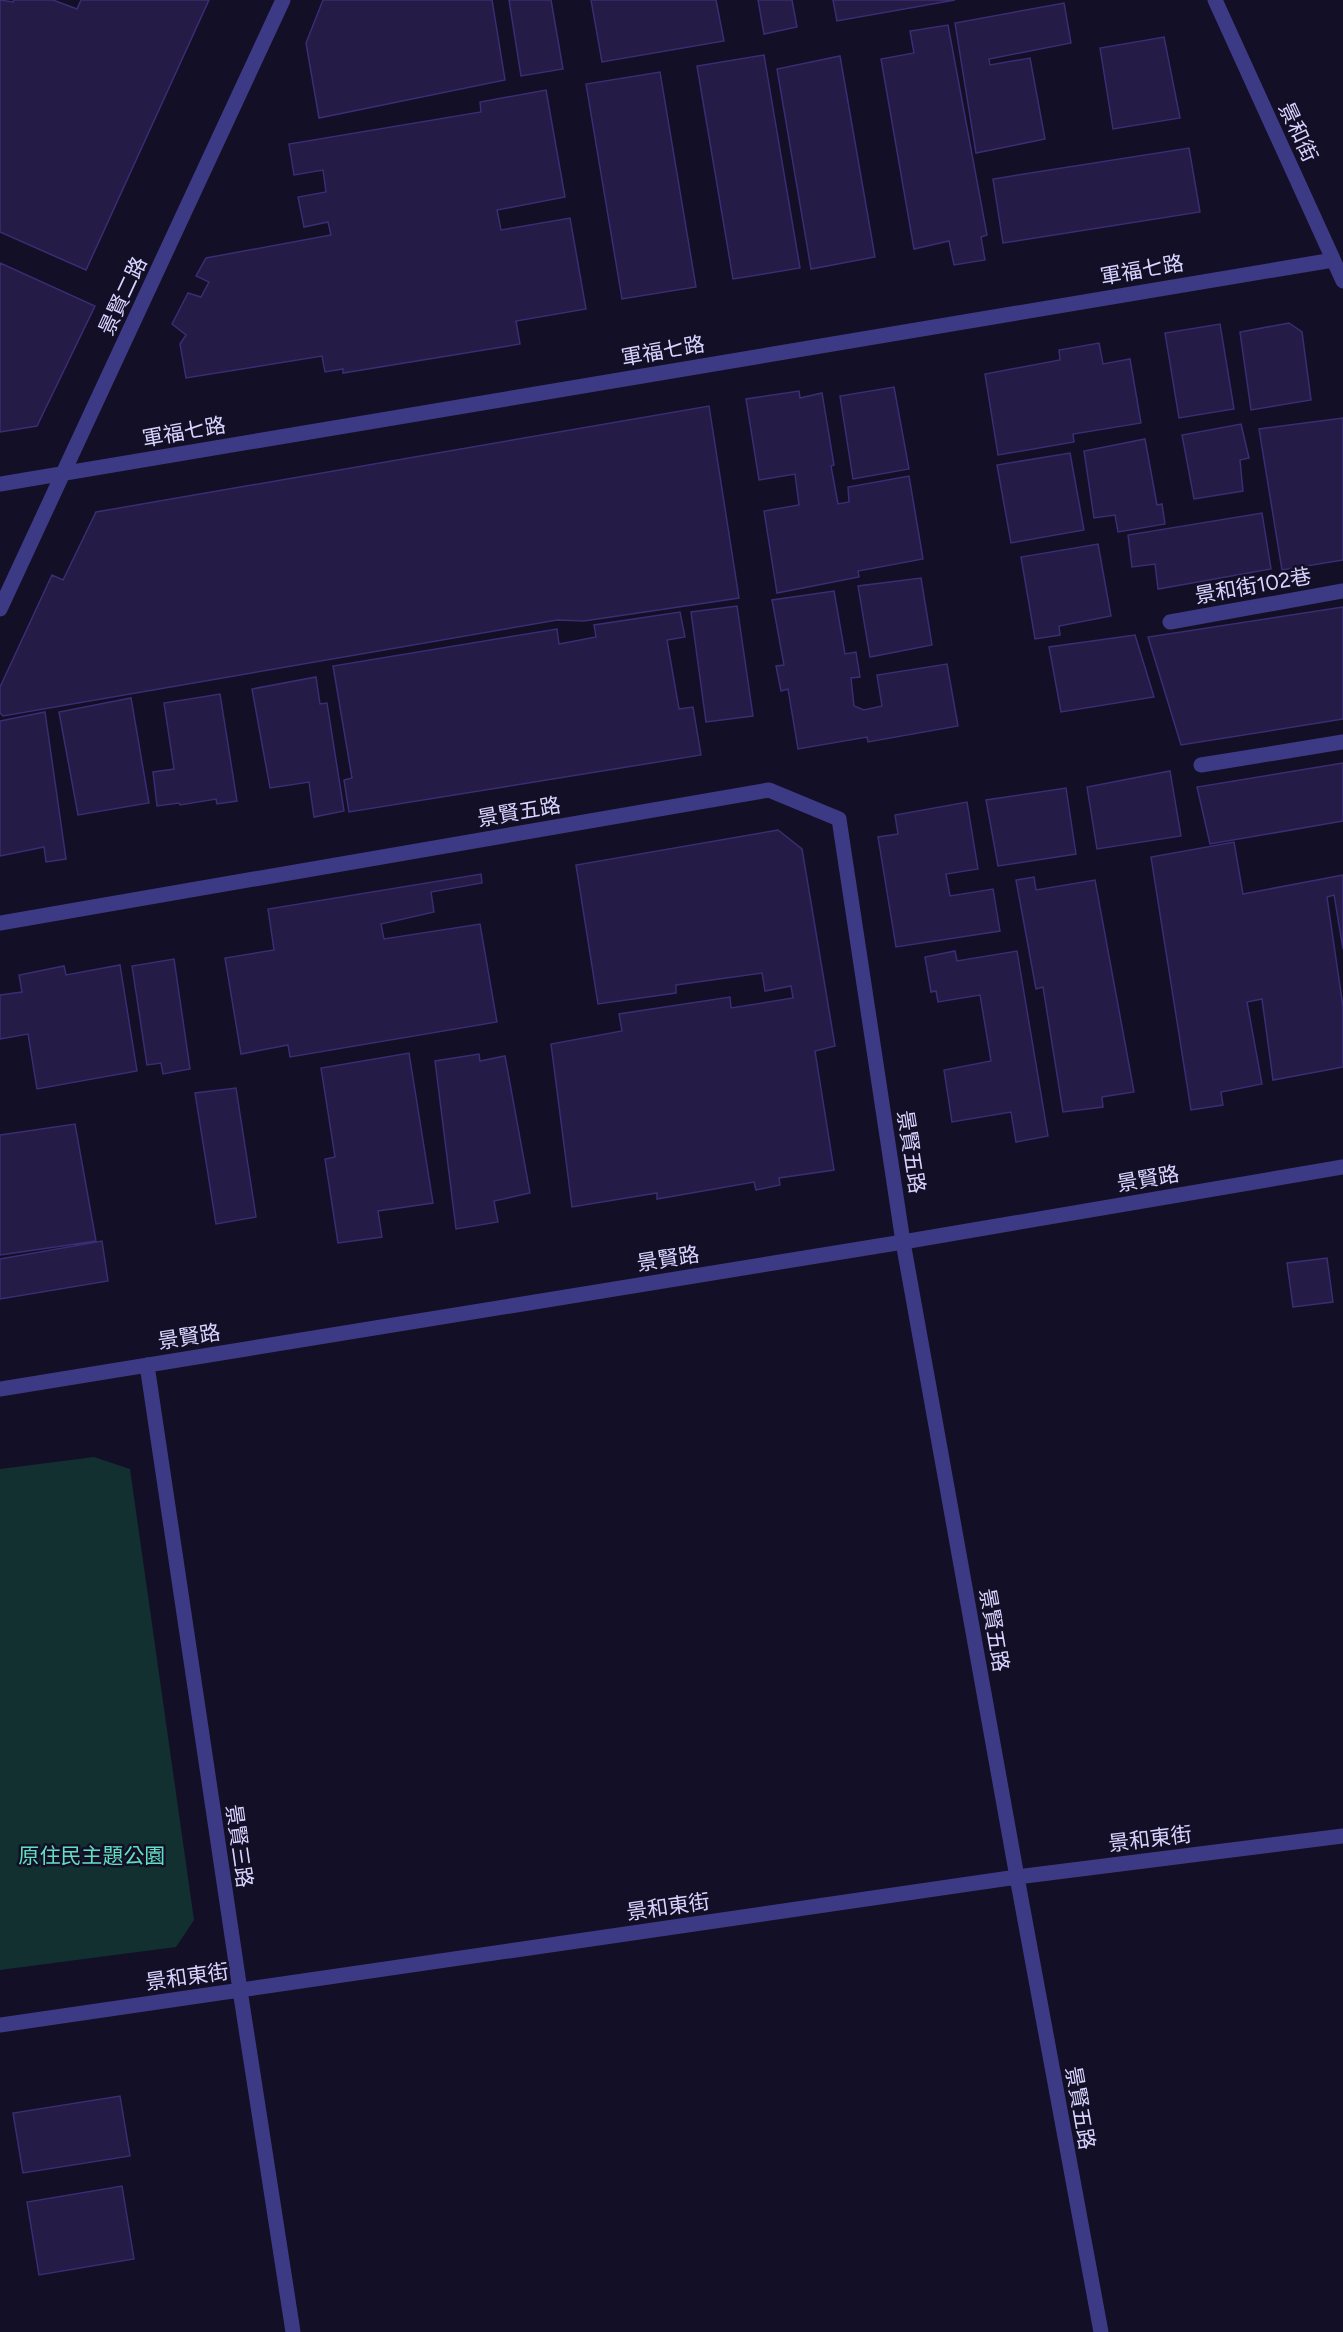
<svg xmlns="http://www.w3.org/2000/svg" width="1343" height="2332" viewBox="0 0 1343 2332" font-family="Figtree,'Noto Sans TC',sans-serif">
<style>
.green{fill:#12302f}
.building{fill:#241b47;stroke:#3b2d73;stroke-width:1.5}
.lines{fill:none;stroke-linecap:round;stroke-linejoin:round}
.minor{stroke:#3d3a85;stroke-width:15}
.labels{text-anchor:middle;stroke-width:5;stroke-linejoin:round;paint-order:stroke}
.street-label{font-size:21px;fill:#d9d4ff;stroke:#130f26}
.park-label{font-size:21px;fill:#5fe0c0;stroke:#130f26}
</style>
<rect width="100%" height="100%" fill="#130f26"/>
<path class="green" d="M94,1457L130,1469L194,1920L176,1947L0,1970V1469Z"/>
<path class="building" d="M0,0L13,2L14,0H53L77,9L81,0H209L86,270L0,232Z
M323,0H492L505,80L319,118L306,43Z
M509,0H551L563,69L521,76Z
M591,0H716L724,41L602,62Z
M758,0H792L797,27L764,34Z
M833,0H955L837,21Z
M1064,3L1071,43L989,59L990,65L1030,58L1045,139L976,153L955,23Z
M948,25L987,235L981,237L985,260L954,265L949,241L914,249L881,59L914,53L910,31Z
M1164,37L1180,118L1113,129L1100,48Z
M764,55L800,268L733,279L697,66Z
M840,56L875,257L811,269L777,69Z
M660,72L696,287L622,299L586,84Z
M546,90L565,197L497,210L501,230L570,218L586,309L516,321L520,344L343,373V369L325,372L322,356L186,378L180,344L186,335L172,324L188,293L201,297L209,282L196,276L206,258L331,235L328,222L304,227L298,197L326,192L323,170L294,175L289,144L481,112L480,102Z
M1189,148L1200,212L1003,243L993,179Z
M0,263L95,306L37,426L0,432Z
M1289,323L1302,332L1311,400L1251,410L1240,332Z
M1220,324L1234,409L1179,418L1165,333Z
M1099,343L1103,364L1130,359L1141,423L1073,434L1074,442L998,455L985,374L1060,360L1059,350Z
M894,387L909,469L853,479L840,396Z
M799,391L800,398L822,393L834,465L831,466L838,504L849,502L848,487L909,476L923,559L858,571L859,577L777,593L764,511L799,505L795,474L759,480L746,399Z
M709,406L739,598L584,621L557,620L3,716L0,713V687L52,575L63,580L96,512Z
M1343,418V560L1282,570L1259,429Z
M1241,424L1249,458L1240,460L1243,491L1194,499L1182,435Z
M1145,439L1157,505L1162,504L1165,524L1118,532L1115,515L1094,518L1084,451Z
M1070,453L1084,530L1011,543L997,465Z
M1262,513L1271,569L1158,589L1155,564L1132,567L1128,535Z
M1098,544L1111,616L1059,626L1060,635L1035,639L1021,557Z
M921,578L932,645L870,657L858,586Z
M834,591L845,654L856,652L860,677L851,678L854,706L864,710L882,706L877,675L947,664L958,726L868,742L867,737L798,749L788,689L781,691L776,666L784,665L772,600Z
M737,606L753,716L706,722L691,612Z
M1343,607V719L1181,745L1148,637Z
M680,612L685,637L667,640L679,709L693,707L701,755L349,812L344,780L352,778L333,666L557,629L559,644L596,637L594,625Z
M1135,635L1154,697L1061,712L1049,647Z
M316,677L320,704L327,703L344,811L314,817L309,782L270,788L252,689Z
M220,694L237,801L217,804L216,799L180,805L179,803L157,806L153,772L174,769L164,703Z
M131,698L149,803L78,815L59,712Z
M45,712L66,859L46,862L44,847L0,856V721Z
M1343,763V821L1210,844L1197,787Z
M1170,771L1181,836L1097,849L1087,787Z
M1066,788L1076,854L998,866L986,800Z
M967,802L978,869L946,874L950,896L993,889L1000,931L896,947L878,837L898,834L895,815Z
M778,830L802,849L835,1046L815,1051L834,1170L779,1178L780,1185L756,1190L754,1182L657,1199V1193L572,1207L551,1044L622,1031L619,1014L730,997L731,1008L793,998L791,986L765,991L762,973L676,985V993L598,1004L576,865Z
M1234,842L1243,894L1343,875V949L1334,895L1327,897L1343,1007V1067L1273,1080L1262,999L1247,1002L1262,1084L1221,1092L1223,1105L1191,1110L1151,857Z
M481,874L482,883L431,892L434,912L381,924L384,939L480,924L497,1022L290,1057L288,1045L241,1054L225,958L274,950L268,909Z
M1034,877L1036,890L1095,880L1134,1092L1102,1097L1103,1107L1063,1112L1043,987L1036,989L1016,880Z
M955,951L957,961L1017,951L1048,1136L1016,1142L1011,1112L952,1122L944,1070L991,1061L980,995L938,1002L936,991L931,992L925,957Z
M174,959L190,1069L163,1074L161,1063L147,1065L132,966Z
M120,965L137,1071L37,1089L28,1034L0,1039V995L22,992L19,975L64,966L66,975Z
M409,1053L433,1203L378,1211L382,1237L338,1243L325,1159L335,1157L321,1068Z
M479,1054L480,1061L505,1056L530,1193L494,1201L498,1222L456,1229L435,1061Z
M236,1088L256,1217L216,1224L195,1093Z
M75,1124L96,1241L0,1255V1135Z
M102,1241L108,1281L0,1299V1259Z
M1327,1258L1333,1302L1293,1307L1287,1263Z
M120,2096L130,2156L23,2173L13,2113Z
M122,2186L134,2259L39,2275L27,2202Z"/>
<g class="lines">
<path class="minor" d="M1215,0L1343,281
M0,484L1333,260
M0,609L283,0
M1170,622L1343,591
M1201,765L1343,742
M0,923L769,790L839,819L903,1242L1017,1877L1101,2332
M147,1365L240,1990L293,2332
M0,1389L903,1242L1343,1167
M0,2025L1017,1877L1343,1836"/>
</g>
<g class="labels">
<g class="street-label">
<text transform="translate(1298 132) rotate(65)" y="7">景和街</text>
<text transform="translate(1142 270) rotate(-10)" y="7">軍福七路</text>
<text transform="translate(123 296) rotate(-65)" y="7">景賢二路</text>
<text transform="translate(663 351) rotate(-10)" y="7">軍福七路</text>
<text transform="translate(184 432) rotate(-10)" y="7">軍福七路</text>
<text transform="translate(1253 586) rotate(-10)" y="7">景和街102巷</text>
<text transform="translate(519 812) rotate(-10)" y="7">景賢五路</text>
<text transform="translate(911 1152) rotate(81)" y="7">景賢五路</text>
<text transform="translate(1148 1179) rotate(-10)" y="7">景賢路</text>
<text transform="translate(668 1259) rotate(-9)" y="7">景賢路</text>
<text transform="translate(189 1337) rotate(-9)" y="7">景賢路</text>
<text transform="translate(994 1630) rotate(80)" y="7">景賢五路</text>
<text transform="translate(1150 1839) rotate(-7)" y="7">景和東街</text>
<text transform="translate(239 1846) rotate(82)" y="7">景賢三路</text>
<text transform="translate(668 1907) rotate(-8)" y="7">景和東街</text>
<text transform="translate(187 1977) rotate(-8)" y="7">景和東街</text>
<text transform="translate(1080 2108) rotate(80)" y="7">景賢五路</text>
</g>
<g class="park-label">
<text x="92" y="1863">原住民主題公園</text>
</g>
</g>
</svg>
